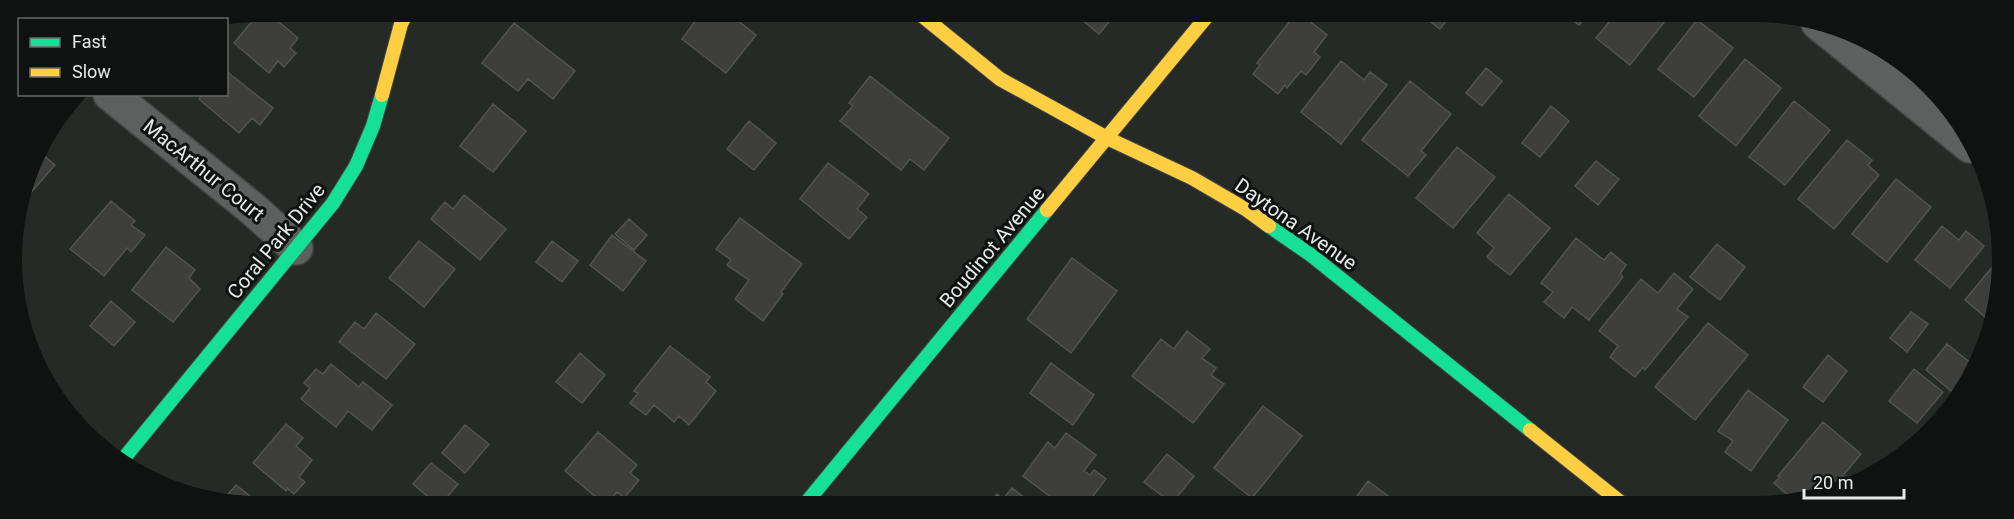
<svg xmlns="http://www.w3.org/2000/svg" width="2014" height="519" viewBox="0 0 2014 519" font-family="Roboto,sans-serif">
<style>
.building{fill:#3e3f3d;stroke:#525352;stroke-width:1.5}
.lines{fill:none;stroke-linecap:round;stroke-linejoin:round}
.street-casing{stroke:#424543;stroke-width:36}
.fast-casing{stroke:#424543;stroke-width:16}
.slow-casing{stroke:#424543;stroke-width:16}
.street{stroke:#5c605e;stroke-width:33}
.fast{stroke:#16e098;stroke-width:14}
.slow{stroke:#ffcf43;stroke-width:14}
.labels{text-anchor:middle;stroke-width:6;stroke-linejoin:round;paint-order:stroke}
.street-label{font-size:20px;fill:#e5eae7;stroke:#0f1211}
</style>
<rect width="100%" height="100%" fill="#252a27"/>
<path class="building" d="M260,12H267L298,38L290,48L296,53L284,67L278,61L269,73L234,43Z
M701,13H742L737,20L756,35L726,73L682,39Z
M1075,14L1115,15L1099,34Z
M1295,15H1302L1327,35L1314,52L1320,57L1306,75L1301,71L1287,88L1285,85L1278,94L1253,74L1260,65L1257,63Z
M1423,16H1450L1440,29Z
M1567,16H1586L1579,25Z
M1614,16H1669L1630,65L1596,38Z
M1697,20L1733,48L1694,97L1658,69Z
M514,23L575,71L553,99L528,79L518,91L482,63Z
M1745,59L1781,88L1736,146L1699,116Z
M1341,61L1364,80L1370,72L1387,85L1341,144L1301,112Z
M1486,68L1502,81L1482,106L1466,93Z
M226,71L273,108L260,125L252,118L239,133L199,99L202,94H226Z
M870,76L949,138L924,170L910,159L901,170L840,121L853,106L849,103Z
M1410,81L1451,114L1421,151L1426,155L1408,176L1362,140Z
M1794,101L1830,130L1785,185L1749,157Z
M493,104L526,131L493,172L460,146Z
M1551,106L1569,121L1540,157L1522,143Z
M749,121L776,143L754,170L727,149Z
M1847,140L1872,160L1868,165L1879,175L1834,229L1798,199Z
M1457,147L1495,177L1453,228L1416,198Z
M39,148L43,152L42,154L55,165L28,196L26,194Z
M1596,161L1619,179L1598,205L1575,186Z
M828,163L869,194L857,209L867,217L849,239L800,199Z
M1896,179L1931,207L1887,262L1852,234Z
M1509,194L1550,228L1510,275L1487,257L1494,248L1477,233Z
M464,195L506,229L480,260L431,219L445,202L453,209Z
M111,201L135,221L131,225L145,235L131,252L127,248L104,276L70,249Z
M740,218L802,264L781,292L783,294L763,321L735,299L749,280L727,265L731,260L716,249Z
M629,219L647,235L634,250L615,234Z
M1942,226L1959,240L1966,231L1984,246L1950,288L1915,260Z
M612,235L646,261L623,291L590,265Z
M1576,238L1604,260L1611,252L1626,265L1620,274L1623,277L1589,320L1572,307L1564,318L1544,302L1553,292L1541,283Z
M419,241L455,269L424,307L389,278Z
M552,241L578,261L562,282L536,262Z
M1717,244L1745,267L1720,300L1690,277Z
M166,247L195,270L189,278L200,289L173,322L132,290Z
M1072,258L1117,291L1071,353L1027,319Z
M1993,266L1997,269V307L1992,323L1965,300Z
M1674,273L1693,289L1677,309L1688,317L1645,370L1643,367L1635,377L1610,357L1618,346L1599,331L1641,279L1658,293Z
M111,301L135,322L114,346L90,326Z
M1911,312L1928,324L1907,352L1890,338Z
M376,313L415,344L386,379L339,342L355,322L364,329Z
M1708,323L1748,355L1695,420L1655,387Z
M1187,331L1210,349L1202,358L1216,368L1211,375L1224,384L1193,423L1132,376L1161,339L1174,349Z
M1947,344L1977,368L1957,396L1926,370Z
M670,346L710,377L706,382L716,391L689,425L679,416L674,422L654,405L646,415L630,403L638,393L634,391Z
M580,353L605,375L582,403L556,382Z
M1828,355L1847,371L1823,402L1803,387Z
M1051,363L1094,395L1073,425L1030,393Z
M331,364L359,387L363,382L392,405L372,430L348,411L336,427L301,399L310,388L304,383L316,369L323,374Z
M1914,369L1943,392L1917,423L1889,401Z
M1748,390L1788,420L1751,471L1725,452L1733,441L1718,431Z
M1263,406L1302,436L1252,498L1214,468Z
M1823,422L1861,454L1829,492L1796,502L1774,483L1780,477L1778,476Z
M286,424L303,438L296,446L312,460L299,477L305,482L294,494L287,488L286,491L253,463Z
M465,425L489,444L465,473L442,453Z
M598,432L637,465L630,473L639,480L624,498L617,492L608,503H603L565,471Z
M1066,433L1096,455L1084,471L1090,475L1094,470L1106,479L1087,504H1060L1023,476L1048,442L1055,448Z
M1167,454L1194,476L1172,503L1144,482Z
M431,463L458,484L442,503H435L413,484Z
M1368,481L1399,504H1351Z
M236,485L258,502H221Z
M1012,488L1032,504H989L997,494L1003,499Z"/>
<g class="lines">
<defs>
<path id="street" d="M1818,23L1970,146
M110,94L254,210L296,248"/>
<path id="fast" d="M1269,226L1311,255L1530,430
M120,463L333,203L356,166L373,126L382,95
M806,503L1047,210"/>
<path id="slow" d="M920,14L1000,79L1107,138L1192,178L1247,210L1269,226
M382,95L401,24L407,12
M1047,210L1208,15
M1530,430L1624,505"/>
</defs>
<use href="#street" class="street-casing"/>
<use href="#fast" class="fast-casing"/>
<use href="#slow" class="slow-casing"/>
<use href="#street" class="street"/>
<use href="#fast" class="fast"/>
<use href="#slow" class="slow"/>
</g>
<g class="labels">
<g class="street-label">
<text transform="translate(204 170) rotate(39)" y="7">MacArthur Court</text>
<text transform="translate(1296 224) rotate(35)" y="7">Daytona Avenue</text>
<text transform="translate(276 241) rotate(-51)" y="7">Coral Park Drive</text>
<text transform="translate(992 247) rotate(-50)" y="7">Boudinot Avenue</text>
</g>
</g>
<path d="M0 0H2014V519H0ZM259 22H1755A237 237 0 0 1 1992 259V259A237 237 0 0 1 1755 496H259A237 237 0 0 1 22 259V259A237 237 0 0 1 259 22Z" fill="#0f1211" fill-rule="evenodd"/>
<rect x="18" y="18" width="210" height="78" fill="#0f1211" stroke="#656867" stroke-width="1.5"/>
<rect x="30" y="38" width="30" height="9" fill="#16e098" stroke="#656867" stroke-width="1.5"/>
<text x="72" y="48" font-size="18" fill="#e5eae7">Fast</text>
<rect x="30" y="68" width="30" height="9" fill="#ffcf43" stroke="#656867" stroke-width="1.5"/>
<text x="72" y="78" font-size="18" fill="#e5eae7">Slow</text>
<path d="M1804 489v9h100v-9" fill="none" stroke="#e5eae7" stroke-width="3"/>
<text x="1813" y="489" font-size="18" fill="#e5eae7" stroke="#0f1211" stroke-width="4.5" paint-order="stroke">20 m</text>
</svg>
